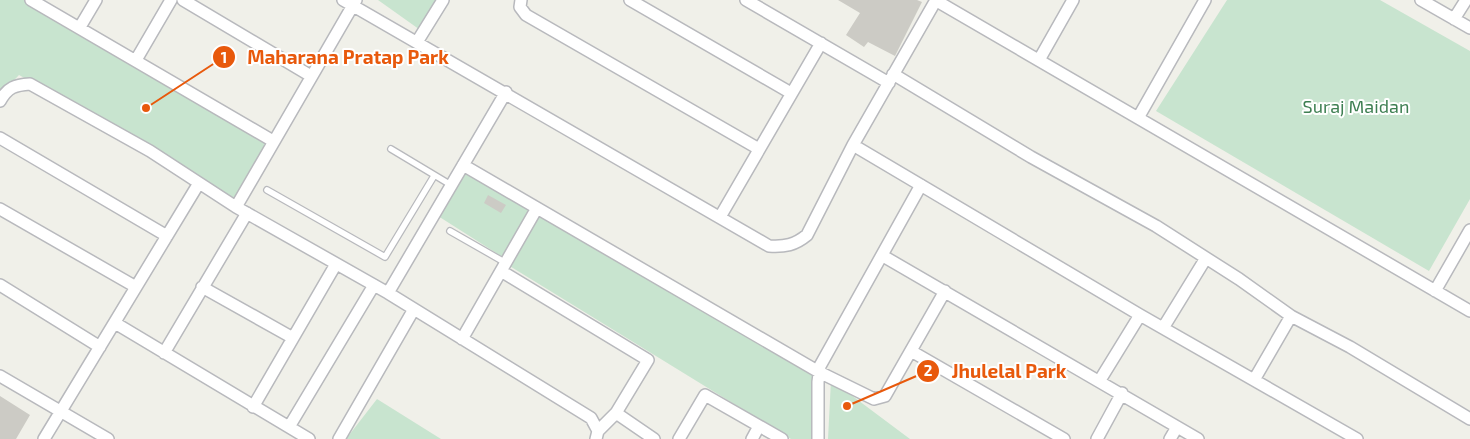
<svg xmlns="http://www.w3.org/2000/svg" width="1470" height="439" viewBox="0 0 1470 439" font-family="'Exo 2',sans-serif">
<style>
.green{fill:#c8e4cf}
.building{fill:#cccbc5}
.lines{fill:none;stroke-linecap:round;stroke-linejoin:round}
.service-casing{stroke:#b8b9bd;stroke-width:8}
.minor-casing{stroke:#b8b9bd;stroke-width:14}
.service{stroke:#fff;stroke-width:5.5}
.minor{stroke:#fff;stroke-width:11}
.labels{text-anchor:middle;stroke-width:4;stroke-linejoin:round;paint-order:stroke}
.park-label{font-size:18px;fill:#3e7f52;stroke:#fff}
.leader{fill:none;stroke:#e8590c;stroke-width:2}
.callout-dot{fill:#e8590c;stroke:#fff;stroke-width:2}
.mark-label{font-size:15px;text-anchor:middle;font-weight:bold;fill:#fff}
.callout-label{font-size:19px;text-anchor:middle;font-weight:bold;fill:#e8590c;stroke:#fff;stroke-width:4;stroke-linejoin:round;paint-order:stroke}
</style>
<rect width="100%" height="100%" fill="#f0f0e9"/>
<path class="green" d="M0,0H25L267,141L234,200L156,149L19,75L4,91L0,89Z
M378,0H440L423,32Z
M1227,0H1380L1470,51V199L1429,271L1156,111Z
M466,173L815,375L813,439H791L508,265L504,258L438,216Z
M831,380L910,439H828Z
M377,399L441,439H346Z"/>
<path class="building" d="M838,0H917L922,2L895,56L868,42L864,47L846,35L860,13Z
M488,195L506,205L501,213L484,203Z
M0,396L30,415L16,439H0Z"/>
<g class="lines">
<defs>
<path id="service" d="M391,149L451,185
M267,190L385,257L434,176
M450,231L506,263"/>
<path id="minor" d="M31,0L273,141
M183,0L311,76
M343,0L769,246C785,247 795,245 807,235L853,145L936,0
M521,0L520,7L526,15L759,149
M630,0L791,93
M746,0L889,83
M935,0L1470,311
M1421,0L1470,28
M1454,19L1466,0
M80,27L96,0
M417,42L443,0
M136,60L171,0
M1039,60L1073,0
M893,74L1031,157L1156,226L1239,279L1291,316
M0,101C8,87 15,85 30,84L150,151L236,207L388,293L591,418L598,431L596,439
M1138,118L1205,0
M0,138L167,236
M853,145L1140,315L1357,439
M463,165L819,372L874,399L885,396L945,291
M236,207L356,0
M0,209L136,287
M720,217L821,43
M883,256L1198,439
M501,271L648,360L616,413L598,431
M0,285L100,347
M202,287L293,338
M1435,291L1470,230
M388,293L506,92
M115,323L309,439
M1163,328L1206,258
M462,339L537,208
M911,351L1064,439
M164,353L247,213
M0,376L108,439
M1100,380L1140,315
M1254,380L1291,316L1350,347L1470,419
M253,407L336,264
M616,413L654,439
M289,427L374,285
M44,439L199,183
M339,439L414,309
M679,439L705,395L782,439
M752,439L759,426
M818,439V382L820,366L921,185
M1097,439L1122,393
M1170,439L1177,427"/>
</defs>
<use href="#service" class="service-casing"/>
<use href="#minor" class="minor-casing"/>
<use href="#service" class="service"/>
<use href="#minor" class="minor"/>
</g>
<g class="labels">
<g class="park-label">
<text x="1356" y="113">Suraj Maidan</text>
</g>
</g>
<path class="leader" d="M146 108L224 57M847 406L928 371"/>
<g class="callout-dot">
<circle cx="146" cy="108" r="5"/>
<circle cx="847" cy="406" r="5"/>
<circle cx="224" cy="57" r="12"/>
<circle cx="928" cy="371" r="12"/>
</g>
<g class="mark-label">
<text x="224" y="63">1</text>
<text x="928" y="376">2</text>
</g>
<g class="callout-label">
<text x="348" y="64">Maharana Pratap Park</text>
<text x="1009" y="378">Jhulelal Park</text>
</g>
</svg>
